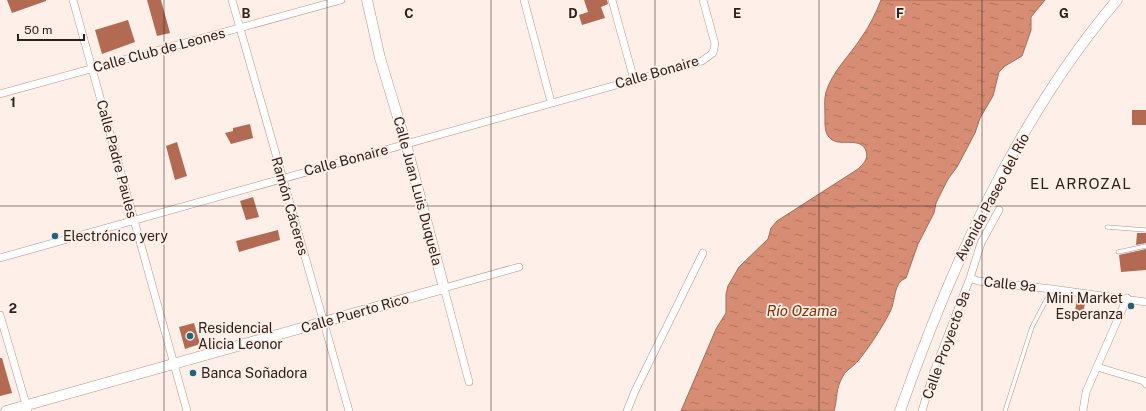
<svg xmlns="http://www.w3.org/2000/svg" width="1146" height="411" viewBox="0 0 1146 411" font-family="'Public Sans',sans-serif">
<style>
.water{fill:url(#water-ripples);stroke:#a46c59}
.building{fill:#b26b52}
.lines{fill:none;stroke-linecap:round;stroke-linejoin:round}
.lane-casing{stroke:#b49286;stroke-width:4.5}
.street-casing{stroke:#b49286;stroke-width:8}
.secondary-casing{stroke:#b49286;stroke-width:11}
.lane{stroke:#fff;stroke-width:3.5}
.street{stroke:#fff;stroke-width:7}
.secondary{stroke:#fff;stroke-width:10}
.grid{fill:none;stroke:#2e201c;stroke-width:1;stroke-opacity:0.55}
.poi-dot{fill:#216477;stroke:#feefe9;stroke-width:1.5}
.labels{text-anchor:middle;stroke-width:3.5;stroke-linejoin:round;paint-order:stroke}
.street-label{font-size:14px;fill:#2e201c;stroke:#feefe9}
.poi-label{font-size:14px;fill:#2e201c;stroke:#feefe9;text-anchor:start}
.neighbourhood-label{font-size:15px;letter-spacing:1px;fill:#2e201c;stroke:#feefe9}
.water-label{font-size:15px;font-style:italic;fill:#873009;stroke:#feefe9}
.grid-label{font-size:13px;text-anchor:middle;font-weight:bold;fill:#2e201c;stroke:#feefe9;stroke-width:3.5;stroke-linejoin:round;paint-order:stroke}
</style>
<defs>
<pattern id="water-ripples" width="26" height="14" patternUnits="userSpaceOnUse"><rect width="26" height="14" fill="#d78d73"/><path d="M2 4q2-2 4 0t4 0M15 11q2-2 4 0t4 0" fill="none" stroke="#af735e"/></pattern>
</defs>
<rect width="100%" height="100%" fill="#feefe9"/>
<path class="water" d="M881,0H1045L1031,17V30L1022,56L1005,66L999,72L993,96L980,118L975,133L957,167L948,179L936,203L934,213L918,244L906,278C893,282 896,301 890,312C883,326 868,349 858,361C854,366 846,370 843,376C835,390 838,397 834,411H681L716,329L726,313V294L728,286L739,267L768,239L771,228L777,221L858,169C863,164 869,159 866,151C861,136 840,147 831,139C824,134 825,123 825,116C825,109 824,99 826,92C832,72 850,55 861,38C869,27 876,13 881,0Z"/>
<path class="building" d="M7,0H46V1L12,13Z
M147,0H161L170,33L157,36Z
M584,0H607L608,4L601,7L605,18L582,25L579,15L588,12Z
M128,20L135,42L102,54L95,30Z
M1132,110H1146V125H1132Z
M250,124L253,138L231,144L225,133L233,131V128Z
M177,142L187,176L175,180L166,146Z
M253,197L259,217L246,220L240,201Z
M278,230L280,240L239,252L236,241Z
M1137,233H1146V243L1136,245Z
M1146,249V270L1121,272L1119,255Z
M1077,298L1086,300L1083,312L1075,311Z
M194,323L200,344L185,349L179,327Z
M0,358H2L12,393L0,396Z"/>
<g class="lines">
<defs>
<path id="lane" d="M1107,227L1146,230
M1118,252L1146,246
M1005,411L1032,327L1052,289"/>
<path id="street" d="M73,0L187,411
M232,0L349,411
M524,0L551,102
M612,0L634,80
M0,94L341,0
M0,258L702,61L713,53L715,44L703,0
M970,278L978,281L1052,289L1146,302
M0,315L28,411
M1097,367L1144,381L1146,384
M469,382L444,288L519,267
M627,411L635,391L703,253
M922,411L933,374L970,278L981,243L999,210
M1083,411L1086,392L1127,298"/>
<path id="secondary" d="M6,411L444,288L406,144L380,58L367,0
M900,411C951,266 1017,118 1117,0"/>
</defs>
<use href="#lane" class="lane-casing"/>
<use href="#street" class="street-casing"/>
<use href="#secondary" class="secondary-casing"/>
<use href="#lane" class="lane"/>
<use href="#street" class="street"/>
<use href="#secondary" class="secondary"/>
</g>
<path class="grid" d="M164,0V411M327,0V411M491,0V411M655,0V411M819,0V411M982,0V411M0,206H1146"/>
<g class="poi-dot">
<circle cx="55" cy="236" r="4"/>
<circle cx="1131" cy="306" r="4"/>
<circle cx="190" cy="336" r="4"/>
<circle cx="193" cy="373" r="4"/>
</g>
<g class="labels">
<g class="street-label">
<text transform="translate(159 50) rotate(-15)" y="5">Calle Club de Leones</text>
<text transform="translate(657 72) rotate(-16)" y="5">Calle Bonaire</text>
<text transform="translate(117 159) rotate(75)" y="5">Calle Padre Paules</text>
<text transform="translate(346 160) rotate(-15)" y="5">Calle Bonaire</text>
<text transform="translate(418 191) rotate(75)" y="5">Calle Juan Luis Duquela</text>
<text transform="translate(992 197) rotate(-62)" y="5">Avenida Paseo del Río</text>
<text transform="translate(290 206) rotate(74)" y="5">Ramón Cáceres</text>
<text transform="translate(1010 284) rotate(6)" y="5">Calle 9a</text>
<text transform="translate(355 313) rotate(-16)" y="5">Calle Puerto Rico</text>
<text transform="translate(946 345) rotate(-70)" y="5">Calle Proyecto 9a</text>
</g>
<g class="poi-label">
<text x="63" y="241">Electrónico yery</text>
<text x="1123" y="303" text-anchor="end">Mini Market<tspan x="1123" dy="16">Esperanza</tspan></text>
<text x="198" y="333">Residencial<tspan x="198" dy="16">Alicia Leonor</tspan></text>
<text x="201" y="378">Banca Soñadora</text>
</g>
<g class="neighbourhood-label">
<text x="1081" y="189">EL ARROZAL</text>
</g>
<g class="water-label">
<text x="802" y="316">Río Ozama</text>
</g>
</g>
<g class="grid-label">
<text x="246" y="18">B</text>
<text x="409" y="18">C</text>
<text x="573" y="18">D</text>
<text x="737" y="18">E</text>
<text x="900" y="18">F</text>
<text x="1064" y="18">G</text>
<text x="13" y="107">1</text>
<text x="13" y="313">2</text>
</g>
<path d="M18 34v6h66v-6" fill="none" stroke="#2e201c" stroke-width="2"/>
<text x="24" y="34" font-size="12" fill="#2e201c" stroke="#feefe9" stroke-width="3" paint-order="stroke">50 m</text>
</svg>
